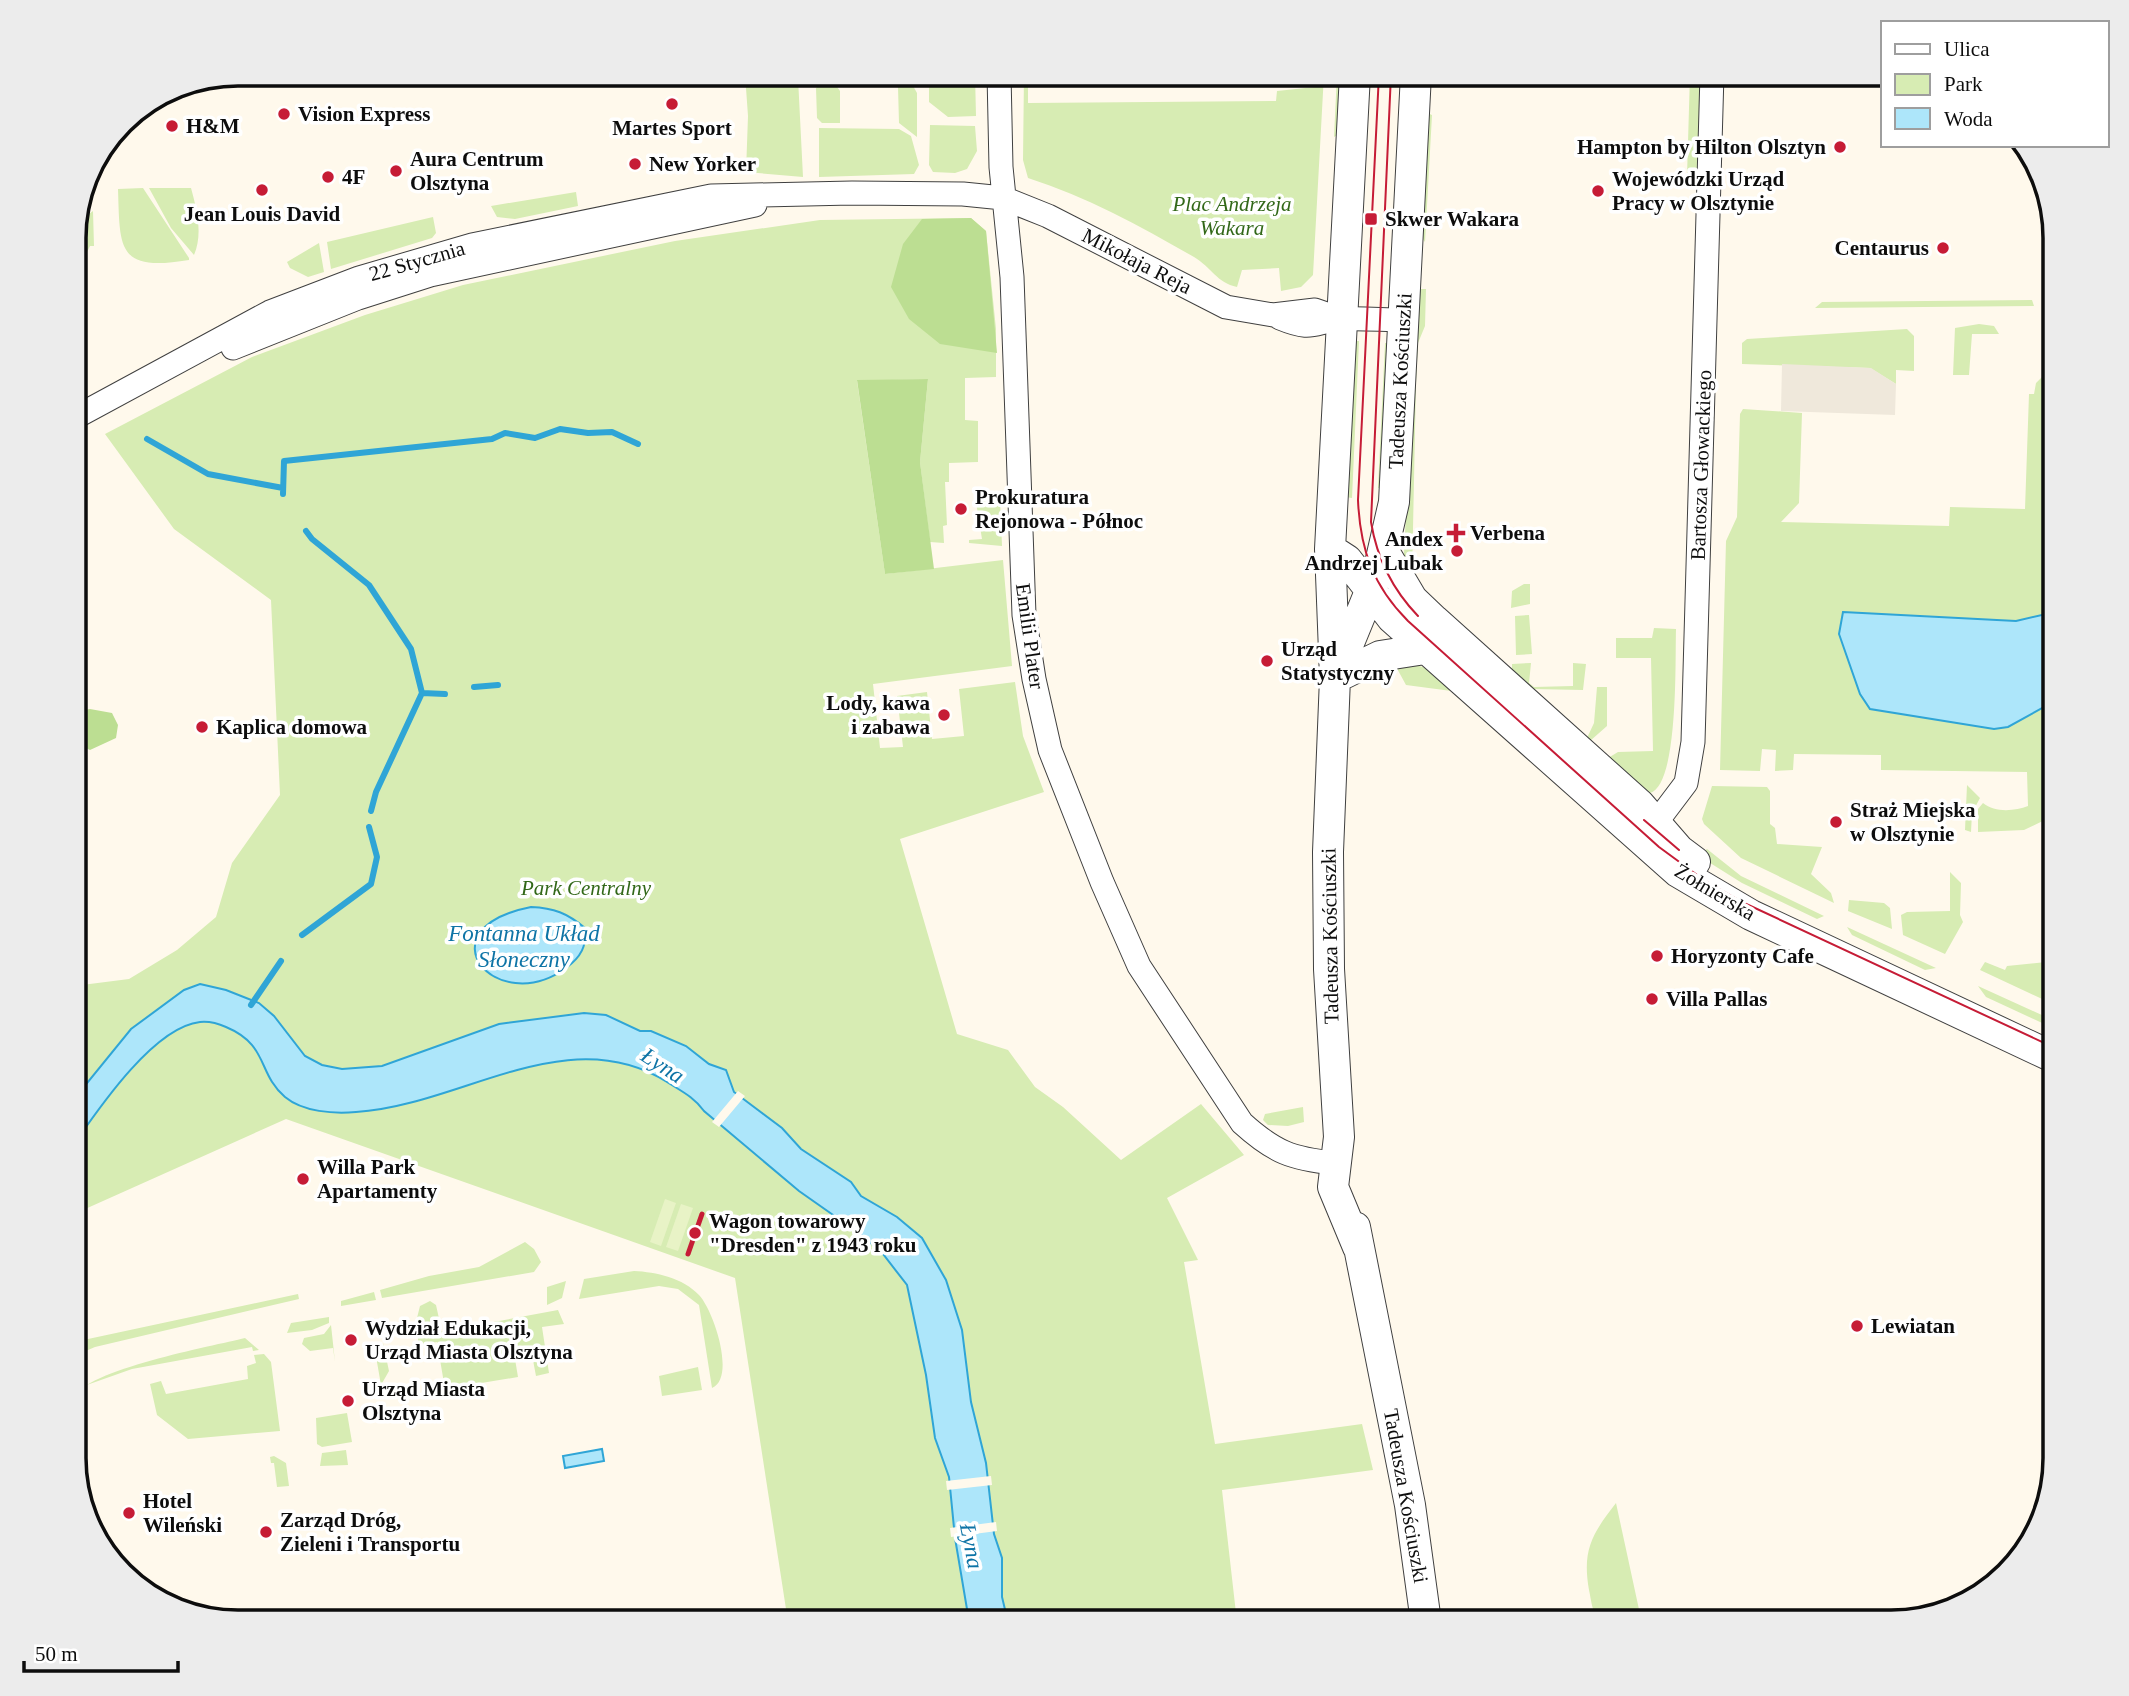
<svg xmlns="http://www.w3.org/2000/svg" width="2129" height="1696" viewBox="0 0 2129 1696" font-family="Georgia,serif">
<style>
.green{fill:#d7ecb3}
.forest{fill:#bcde92}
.pitch{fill:#e8f3c6}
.plaza{fill:#efe8db}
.water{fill:#ade6fa;stroke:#2fa5d6;stroke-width:2}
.pier{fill:#fff9ec}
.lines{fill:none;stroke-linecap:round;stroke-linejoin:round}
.stream{stroke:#2fa5d6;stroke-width:6}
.minor-casing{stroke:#404040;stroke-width:25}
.tertiary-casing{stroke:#404040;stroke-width:32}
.minor{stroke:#fff;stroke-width:23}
.tertiary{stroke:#fff;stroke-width:30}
.tram{stroke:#c61c36;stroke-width:2}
.rail{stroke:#c61c36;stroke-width:5}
.poi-dot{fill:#c61c36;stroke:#fff;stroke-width:2.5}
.labels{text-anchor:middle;stroke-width:7;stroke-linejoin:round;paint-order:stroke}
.poi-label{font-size:21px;font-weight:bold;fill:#0d0d0d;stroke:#fff;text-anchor:start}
.park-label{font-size:21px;font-style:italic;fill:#326819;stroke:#fff}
.street-label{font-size:21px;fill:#0d0d0d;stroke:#fff}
.water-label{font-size:23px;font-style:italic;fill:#0e74a6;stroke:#fff}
.rim{fill:none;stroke:#0d0d0d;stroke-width:3.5}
</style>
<rect width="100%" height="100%" fill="#fff9ec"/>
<path class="green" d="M745,74H794L798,78L803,177L746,172L748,116Z
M929,74H975L976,116L948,117L929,102Z
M1024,74H1028V103L1276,101L1277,91L1315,87L1316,74H1324L1313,275L1301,287L1281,291L1279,268L1242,270L1237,287C1217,283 1211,267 1194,257C1140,226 1087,197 1028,178L1023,160Z
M1337,74H1343L1341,133L1334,137Z
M1690,74H1701L1699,173L1694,179L1687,176Z
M903,83L912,84L917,93V137L899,123L898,87Z
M820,84H835L840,91V123H822L817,118L816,88Z
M1425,112L1432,115L1425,242L1420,235Z
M930,125L975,126L977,151L967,169L955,173L933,172L929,165Z
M819,128L899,129L911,136L919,165L914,174L819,177Z
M143,188L189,258V260C117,272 120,249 118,189Z
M149,188H191C197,210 203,234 194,255L171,228Z
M576,192L578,206L515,219L497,217L491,206Z
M93,211L94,246H90L84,258L74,260V225Z
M433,217L436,233L432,238L331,269L327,242Z
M971,218L986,231L996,329V377L965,378V420L978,421V462L949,463V482H945L947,525L943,526L944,543L930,542L920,462L928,379L857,381L885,574L1003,560L1012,666L873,684L880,748L903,747L897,696L927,692L932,739L964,736L959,689L1015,682L1023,736L1044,792L900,839L957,1034L1008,1050L1035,1087L1063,1107L1121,1160L1201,1104L1244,1155L1167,1198L1198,1260L1184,1262L1215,1444L1362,1424L1373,1470L1222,1490L1237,1622H788L735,1278L286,1119L74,1214V986L129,979L177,950L216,917L232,863L280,795L271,600L174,529L105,434L252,357L365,315L463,285L675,241L820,220Z
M319,243L324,272L308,277L290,268L287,262Z
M1417,289H1426L1425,326L1418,343L1416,383L1412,577L1404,562V553Z
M2032,300L2034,306L1815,308L1822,302Z
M2049,321H2055V612L2016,621L1843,612L1839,634L1860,694L2008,727L2055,701V815L2024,830L1978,832V809L1983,803C1995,813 2015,811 2028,806L2027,772L1881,770V755L1794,754L1793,770L1775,771L1776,750L1762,749L1760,771L1720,770L1726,541L1737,517L1740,414L1743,409L1802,413L1799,503L1781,522L1949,526L1950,507L2025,509L2029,394H2034L2036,383L2046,373Z
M1979,324L1994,326L1999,334H1972L1969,375H1953L1955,328Z
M1907,329L1914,336V371L1896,370V384L1870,368L1742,364V343L1747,339Z
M1353,341H1359L1352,498L1345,497Z
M1385,343H1392L1385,488H1378Z
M975,496L1000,498L1002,546L969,543V540L982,539Z
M1524,584H1530V604L1511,608L1512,591Z
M1529,615L1532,654L1516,655L1515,616Z
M1654,628L1676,629C1675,658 1679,785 1650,793L1608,758L1618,752L1653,751L1651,658H1616V638H1652Z
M1394,663C1425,664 1436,670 1459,692L1406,685Z
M1531,663L1529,683L1534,687L1573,686V663L1586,664L1583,690L1532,689L1512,671V664Z
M1597,687H1607V726L1590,741L1587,738L1594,723Z
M1967,785L1980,798L1972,813L1971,832L1965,830Z
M1712,786L1767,787L1770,791V824L1775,828L1777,844L1822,847L1811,874L1831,893L1834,903L1741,858L1704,824L1702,819Z
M1707,849L1741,876L1824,916L1817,919L1742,883L1699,856Z
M1950,872L1961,883L1960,915L1963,922L1945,954L1903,935L1901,915L1907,912L1950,911Z
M1849,900L1884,903L1890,908L1892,929L1848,911Z
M1847,927L1936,968L1925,970L1852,935Z
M2055,958V1005L1980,970L1985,962L2005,970L2007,966L2046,962Z
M1978,986L2055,1021V1029L1986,997Z
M1303,1107L1304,1122L1288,1126L1268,1125L1263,1120L1265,1114Z
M525,1242L534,1249L541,1262L534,1272L382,1298L380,1290L429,1276L479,1267Z
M634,1271C656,1272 683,1278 699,1295C714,1311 736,1378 712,1388L699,1305L678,1289L659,1286L579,1299L584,1279Z
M566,1281L562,1298L547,1305V1287Z
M374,1292L376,1300L341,1306V1301Z
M298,1294L299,1299L95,1347L74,1356V1342Z
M430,1301L436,1305L440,1323L416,1322L420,1306Z
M558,1310L564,1324L542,1327L549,1373L536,1376L532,1355L515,1359L518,1377L445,1389L437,1342L418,1345V1336Z
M329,1317V1323L312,1330L287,1333L291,1323Z
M331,1325L335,1362L333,1348L310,1351L302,1344L304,1338L324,1334Z
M245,1338L259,1350L253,1351L252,1347L132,1369L84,1386L74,1398C84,1370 213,1346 245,1338Z
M383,1343L389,1371L381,1385L374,1345Z
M264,1354L271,1362L280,1431L188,1439L157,1415L150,1384L161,1381L166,1394L248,1379L247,1366L256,1363L254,1355Z
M698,1367L702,1390L662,1396L659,1376Z
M347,1413L352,1442L322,1447L317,1444L316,1418Z
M346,1450L348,1465L320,1466L322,1453Z
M274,1456L286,1463L289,1486L277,1487L274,1463H271L270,1457Z
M1616,1503L1640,1614L1602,1620C1591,1612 1592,1603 1589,1590C1582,1550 1592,1534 1616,1503Z"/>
<path class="forest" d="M971,218L986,231L997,353L940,344L909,319L891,287L903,244L922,219Z
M928,379L920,462L934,569L885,574L857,380Z
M90,709L112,713L118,725L116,738L90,750L74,742V712Z"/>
<path class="pitch" d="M665,1199L676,1203L661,1246L650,1242Z
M681,1204L693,1208L678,1251L666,1247Z"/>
<path class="plaza" d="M802,74H929L928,83L802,84Z
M1782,364L1871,368L1896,384L1895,415L1781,411Z"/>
<path class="water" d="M1843,612L2016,621L2055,612V701L2008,727L1994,729L1870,709L1860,694L1839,634Z
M531,907C554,908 567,913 585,928C587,946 581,957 566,968C496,1019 420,929 531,907Z
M200,984L226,990L259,1003L274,1016L305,1056L322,1065L342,1069L382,1066L499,1024L584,1013L606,1015L640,1031H651L686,1046L709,1064L726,1070L734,1092L782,1128L801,1149L851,1182L861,1196L897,1217L922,1238L946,1280L962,1330L971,1402L986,1463L994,1534L1002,1558V1597L1008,1622L969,1621L955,1538L949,1477L935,1438L926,1375L907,1285L883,1254L863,1236L799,1191L704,1111C694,1097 681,1091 667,1082C567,1019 460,1106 356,1112C334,1114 303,1112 285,1097C257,1073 269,1045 226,1027C217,1023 210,1021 200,1022C154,1027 99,1108 74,1144V1099L131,1029L184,990Z
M602,1449L604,1461L565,1468L563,1456Z"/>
<path class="pier" d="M738,1091L745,1096L719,1127L712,1122Z
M991,1476L992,1485L947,1490L946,1481Z
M996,1522L997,1531L951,1537L950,1528Z"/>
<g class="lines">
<path class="stream" d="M147,439L208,474L283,488
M283,494L284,461L492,439L505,433L535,438L560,429L588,433L612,432L638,444
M306,531L312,539L369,585L411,649L422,693L376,792L371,811
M474,687L498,685
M422,693L445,694
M302,935L371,884L377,857L369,827
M251,1005L281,961"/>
<defs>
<path id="minor" d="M999,74L1001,167L1012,277L1024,615L1034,679L1050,750L1102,882L1139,966L1242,1123C1274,1152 1292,1159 1334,1163
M1280,318C1314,332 1312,322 1343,319C1363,318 1384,320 1403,320
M233,348L358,298L430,275L755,205
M74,418L270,312L359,278L472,245L711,196L852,193L963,194L1003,198L1048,216L1226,307L1273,315L1315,310L1341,319
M1646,836L1686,783L1693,742L1712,74"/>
<path id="tertiary" d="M1355,74L1330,549L1335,678L1328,852L1329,969L1339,1137L1333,1187L1358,1247
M1330,549L1347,560L1392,618L1678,872L1751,915L2055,1058
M1383,550L1412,599L1434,620L1640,805L1679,850L1695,862
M1337,672L1378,572L1394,502L1416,74
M1335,678L1380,656L1425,649
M1355,1227L1410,1505L1426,1622"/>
</defs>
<use href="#minor" class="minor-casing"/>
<use href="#tertiary" class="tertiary-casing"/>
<use href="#minor" class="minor"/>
<use href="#tertiary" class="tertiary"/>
<path class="tram" d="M1379,74L1358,500C1360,549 1373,586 1408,621L1659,847L1704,880L1742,902L2055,1048
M1391,74L1371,522C1377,559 1392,589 1418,616
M1644,820L1679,850"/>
<path class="rail" d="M688,1254L702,1214"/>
</g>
<g class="poi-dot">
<circle cx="672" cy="104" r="7"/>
<circle cx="284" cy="114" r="7"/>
<circle cx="172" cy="126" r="7"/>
<circle cx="1840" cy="147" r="7"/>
<circle cx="635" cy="164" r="7"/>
<circle cx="396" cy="171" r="7"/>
<circle cx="328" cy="177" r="7"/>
<circle cx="262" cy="190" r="7"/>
<circle cx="1598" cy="191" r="7"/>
<rect x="1364" y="212" width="14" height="14" rx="3.5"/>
<circle cx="1943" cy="248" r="7"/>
<circle cx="961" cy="509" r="7"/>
<path d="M1452.5 522.5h7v7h7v7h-7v7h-7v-7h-7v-7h7z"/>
<circle cx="1457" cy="551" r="7"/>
<circle cx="1267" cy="661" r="7"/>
<circle cx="944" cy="715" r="7"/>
<circle cx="202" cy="727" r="7"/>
<circle cx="1836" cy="822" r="7"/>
<circle cx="1657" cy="956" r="7"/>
<circle cx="1652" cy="999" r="7"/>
<circle cx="303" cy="1179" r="7"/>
<circle cx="695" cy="1233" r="7"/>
<circle cx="1857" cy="1326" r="7"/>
<circle cx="351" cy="1340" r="7"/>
<circle cx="348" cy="1401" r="7"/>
<circle cx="129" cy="1513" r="7"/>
<circle cx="266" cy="1532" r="7"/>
</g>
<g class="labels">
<g class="poi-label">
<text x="298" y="121">Vision Express</text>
<text x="186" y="133">H&amp;M</text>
<text x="672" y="135" text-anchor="middle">Martes Sport</text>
<text x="1826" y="154" text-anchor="end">Hampton by Hilton Olsztyn</text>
<text x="410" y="166">Aura Centrum<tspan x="410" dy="24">Olsztyna</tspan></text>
<text x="649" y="171">New Yorker</text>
<text x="342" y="184">4F</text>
<text x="1612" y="186">Wojewódzki Urząd<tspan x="1612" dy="24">Pracy w Olsztynie</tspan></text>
<text x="262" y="221" text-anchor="middle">Jean Louis David</text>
<text x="1385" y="226">Skwer Wakara</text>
<text x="1929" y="255" text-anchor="end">Centaurus</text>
<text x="975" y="504">Prokuratura<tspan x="975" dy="24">Rejonowa - Północ</tspan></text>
<text x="1470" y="540">Verbena</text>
<text x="1443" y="546" text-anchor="end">Andex<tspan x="1443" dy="24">Andrzej Lubak</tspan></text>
<text x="1281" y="656">Urząd<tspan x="1281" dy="24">Statystyczny</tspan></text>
<text x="930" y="710" text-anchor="end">Lody, kawa<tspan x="930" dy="24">i zabawa</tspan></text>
<text x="216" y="734">Kaplica domowa</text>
<text x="1850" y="817">Straż Miejska<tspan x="1850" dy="24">w Olsztynie</tspan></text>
<text x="1671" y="963">Horyzonty Cafe</text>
<text x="1666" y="1006">Villa Pallas</text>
<text x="317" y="1174">Willa Park<tspan x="317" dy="24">Apartamenty</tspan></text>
<text x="709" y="1228">Wagon towarowy<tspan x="709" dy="24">"Dresden" z 1943 roku</tspan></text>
<text x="1871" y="1333">Lewiatan</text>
<text x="365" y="1335">Wydział Edukacji,<tspan x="365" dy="24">Urząd Miasta Olsztyna</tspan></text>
<text x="362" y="1396">Urząd Miasta<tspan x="362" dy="24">Olsztyna</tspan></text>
<text x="143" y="1508">Hotel<tspan x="143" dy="24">Wileński</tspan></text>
<text x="280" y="1527">Zarząd Dróg,<tspan x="280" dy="24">Zieleni i Transportu</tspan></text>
</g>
<g class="park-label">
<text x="1232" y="211">Plac Andrzeja<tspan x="1232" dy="24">Wakara</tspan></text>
<text x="586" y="895">Park Centralny</text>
</g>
<g class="street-label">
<text transform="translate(417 261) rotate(-16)" y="7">22 Stycznia</text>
<text transform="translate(1137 261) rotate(27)" y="7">Mikołaja Reja</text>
<text transform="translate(1400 381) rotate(-87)" y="7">Tadeusza Kościuszki</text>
<text transform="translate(1701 465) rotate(-88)" y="7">Bartosza Głowackiego</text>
<text transform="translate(1030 636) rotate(82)" y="7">Emilii Plater</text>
<text transform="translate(1715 892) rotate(31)" y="7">Żołnierska</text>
<text transform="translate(1330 936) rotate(-91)" y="7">Tadeusza Kościuszki</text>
<text transform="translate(1406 1496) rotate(80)" y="7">Tadeusza Kościuszki</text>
</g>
<g class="water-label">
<text x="524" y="941">Fontanna Układ<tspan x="524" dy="26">Słoneczny</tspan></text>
<text transform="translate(663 1065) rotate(33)" y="8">Łyna</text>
<text transform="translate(972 1546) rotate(79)" y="8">Łyna</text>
</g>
</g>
<path d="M0 0H2129V1696H0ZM238 86H1891A152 152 0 0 1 2043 238V1458A152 152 0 0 1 1891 1610H238A152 152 0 0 1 86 1458V238A152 152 0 0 1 238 86Z" fill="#ececec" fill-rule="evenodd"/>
<path class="rim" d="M238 86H1891A152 152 0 0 1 2043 238V1458A152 152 0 0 1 1891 1610H238A152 152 0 0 1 86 1458V238A152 152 0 0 1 238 86Z"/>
<rect x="1881" y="21" width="228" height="126" fill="#ffffff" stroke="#9e9e9e" stroke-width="2"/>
<rect x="1895" y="44" width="35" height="10" fill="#ffffff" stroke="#9e9e9e" stroke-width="2"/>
<text x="1944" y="56" font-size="21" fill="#0d0d0d">Ulica</text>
<rect x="1895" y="74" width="35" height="21" fill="#d7ecb3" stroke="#9e9e9e" stroke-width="2"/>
<text x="1944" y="91" font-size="21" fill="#0d0d0d">Park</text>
<rect x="1895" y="108" width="35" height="21" fill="#ade6fa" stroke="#9e9e9e" stroke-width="2"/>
<text x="1944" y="126" font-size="21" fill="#0d0d0d">Woda</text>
<path d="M24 1661v10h154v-10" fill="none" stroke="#0d0d0d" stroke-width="3.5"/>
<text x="35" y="1661" font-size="21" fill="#0d0d0d" stroke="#ffffff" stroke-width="5" paint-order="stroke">50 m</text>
</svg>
